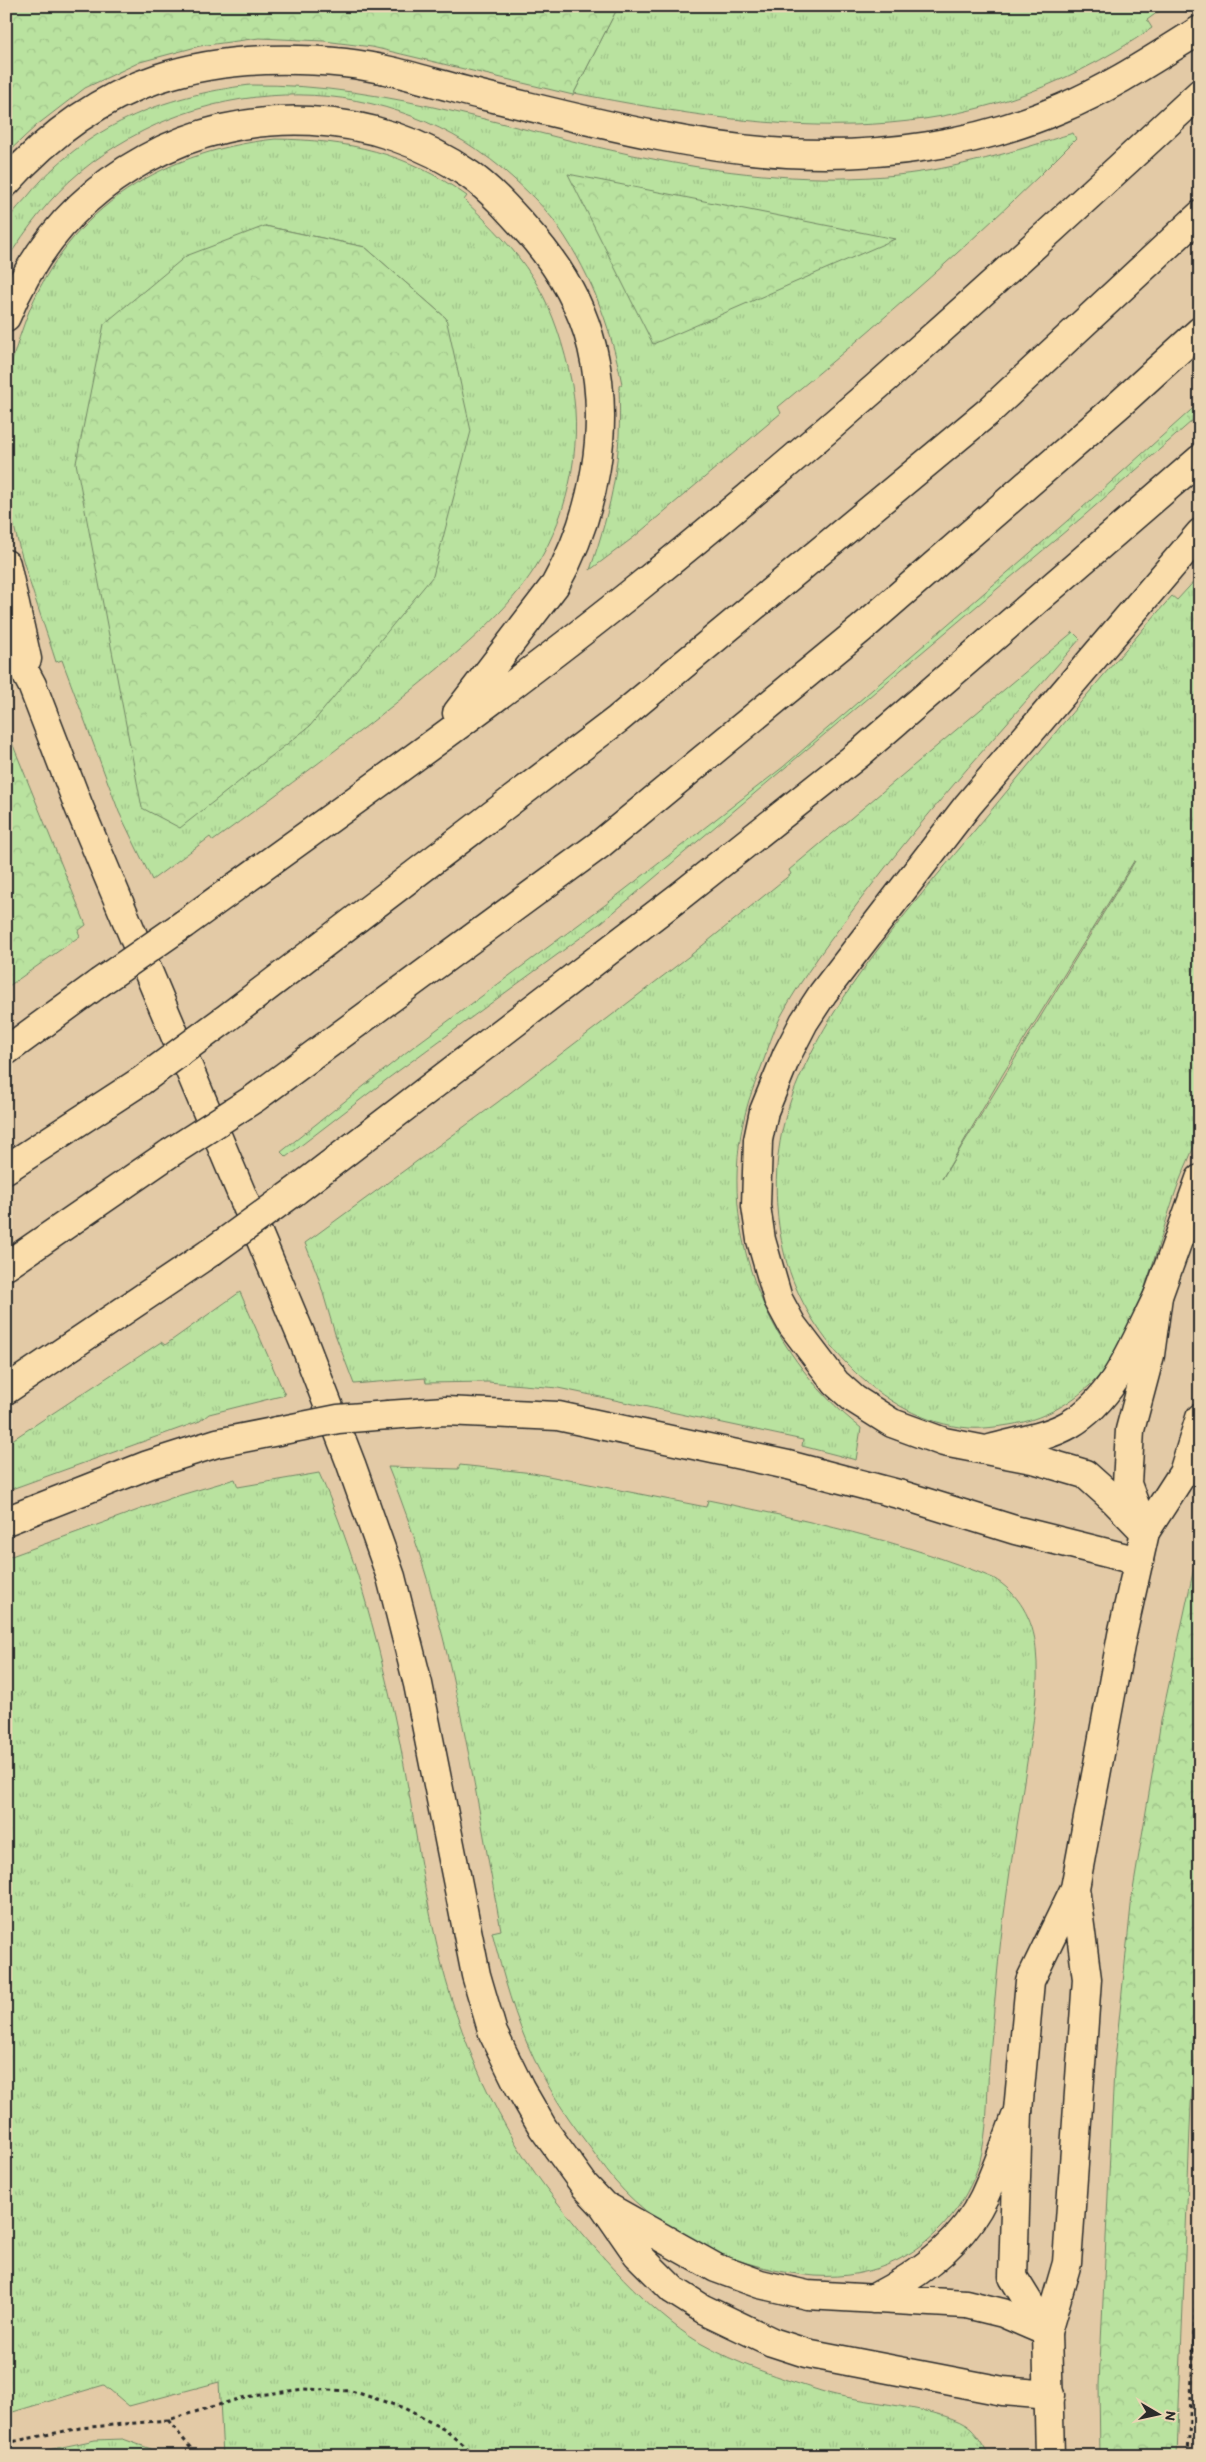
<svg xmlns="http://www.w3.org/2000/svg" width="1206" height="2462" viewBox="0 0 1206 2462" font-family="Itim,sans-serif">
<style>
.grass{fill:url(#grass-tufts);stroke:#728665;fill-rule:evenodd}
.forest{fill:url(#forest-crowns);stroke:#728665}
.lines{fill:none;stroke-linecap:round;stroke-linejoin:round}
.major-casing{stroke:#2b2b2b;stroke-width:31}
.highway-casing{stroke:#2b2b2b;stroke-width:31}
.path{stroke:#2b2b2b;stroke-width:3;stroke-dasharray:4 4;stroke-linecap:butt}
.major{stroke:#faddab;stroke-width:28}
.highway{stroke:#faddab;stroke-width:28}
.highway-bridge-casing{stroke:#2b2b2b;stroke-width:31;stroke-linecap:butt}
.highway-bridge{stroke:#faddab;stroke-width:28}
</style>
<defs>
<pattern id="grass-tufts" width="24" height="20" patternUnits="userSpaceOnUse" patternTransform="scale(1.25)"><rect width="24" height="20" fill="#b9e29f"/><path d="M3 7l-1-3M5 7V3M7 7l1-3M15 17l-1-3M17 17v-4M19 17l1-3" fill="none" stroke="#9fc289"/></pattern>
<pattern id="forest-crowns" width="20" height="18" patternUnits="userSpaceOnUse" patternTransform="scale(1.25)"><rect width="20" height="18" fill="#b9e29f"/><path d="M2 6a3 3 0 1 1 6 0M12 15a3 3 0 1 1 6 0" fill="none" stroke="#9fc289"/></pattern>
</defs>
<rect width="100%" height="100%" fill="#e3caa6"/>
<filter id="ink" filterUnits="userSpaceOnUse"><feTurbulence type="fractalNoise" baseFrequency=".02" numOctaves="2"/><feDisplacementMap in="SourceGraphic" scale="10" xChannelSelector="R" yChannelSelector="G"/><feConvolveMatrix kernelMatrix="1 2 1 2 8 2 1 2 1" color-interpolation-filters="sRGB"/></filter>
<g filter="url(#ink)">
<path class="grass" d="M609,6H1166L1147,20L1152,28C964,157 785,134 574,93L617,9Z
M250,85C390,83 521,134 658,160C736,175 817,183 897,175C956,169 1016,151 1073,133L1076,139C982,235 881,322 778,407L781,413L634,537L590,570C613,502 622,459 619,386L622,384C610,323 589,268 552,218C541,204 527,191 514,179C393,68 206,68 80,172C50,197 27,228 6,261C6,250 4,237 6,227C8,216 21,204 28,196C84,126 163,96 250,85Z
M275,139C348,140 406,152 467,196L464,200C524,256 550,290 569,371C585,436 571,511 535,568C507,612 463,648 423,681C355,737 284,789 213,841L210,837L152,880L119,812L62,660L56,662C38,605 12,539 6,480C5,466 6,452 6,438C6,423 5,408 6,393C8,372 15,350 22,330C61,214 156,152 275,139ZM265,226L365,247L446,318Z
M1200,402V414L1086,514L602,922L390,1077L286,1157L281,1152L413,1047L605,905L783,767L1082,508Z
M1200,575C1200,700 1200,826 1200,951C1200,992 1200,1033 1200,1074C1200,1090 1202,1108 1200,1124C1197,1144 1186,1164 1179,1182C1158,1240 1144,1310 1110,1362C1087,1395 1049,1419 1009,1425C996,1427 982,1429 969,1428C880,1421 801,1331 783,1248C774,1208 774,1166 783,1127C807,1023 908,911 975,830C1040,751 1104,673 1172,596L1177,600ZM1134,861H1135L942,1179L1003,1074Z
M1073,632L1080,639C1006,725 929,809 861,899C833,937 803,975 781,1016C773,1031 768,1049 762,1065C758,1076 753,1088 749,1100C712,1221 763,1352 861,1428L856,1460L802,1446L803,1440L558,1388L488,1382L426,1383L425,1378L354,1384L335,1334L318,1276L305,1243L498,1102L692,954L791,874L789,870Z
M240,1292L285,1395L209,1414L200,1421L6,1491V1444L161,1342L165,1345Z
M460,1465L533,1473L706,1507L708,1500C805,1520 901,1540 993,1578C1018,1592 1034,1620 1036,1649C1040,1686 1033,1724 1027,1762C1020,1808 1012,1854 1006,1900C998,1955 994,2011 989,2066C987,2092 988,2120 983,2146C980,2167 970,2189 958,2207C925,2255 873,2280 815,2276C742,2270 664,2238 615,2181C603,2167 594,2152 583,2138C564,2113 548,2087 534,2059C515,2019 503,1975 492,1932L501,1930C472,1774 449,1614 388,1467L458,1469Z
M319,1473C354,1550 376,1633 394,1715C411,1791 419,1869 437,1945C458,2037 497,2128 557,2202C594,2249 649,2312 700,2343C737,2364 780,2378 821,2391C856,2403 948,2407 971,2429C978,2436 985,2447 989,2456H223L219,2382L129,2406L104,2385L6,2414V1558L174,1497L235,1479L238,1487Z
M123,2439L151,2449L160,2456H20L95,2440Z"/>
<path class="forest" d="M6,6H608L617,9L573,95L372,47L324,41L259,38L200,46L140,62L85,88L37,125L6,154Z
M568,174L895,239L653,344Z
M265,226L365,247L446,318L471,431L433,576L310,726L180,828L142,808L76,463L104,324L186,256Z
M6,728L86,925L78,931L80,936L6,988Z
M1200,1540V2000L1191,2104L1177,2456H1100L1099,2385L1114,2069L1132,1896L1161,1721Z"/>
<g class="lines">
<defs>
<path id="major" d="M1145,1532L1127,1484L1130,1430L1150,1355L1158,1296L1200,1179
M1047,2332L1013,2277L1018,2111L1030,1981L1075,1888L1122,1635L1145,1532L1183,1473L1200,1418
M1050,2456L1047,2332L1067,2263L1087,1979L1075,1888"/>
<path id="highway" d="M6,183C100,77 207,49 345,63C391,68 436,84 481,95C582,119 683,147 787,153C880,158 976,145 1062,108C1110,88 1155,58 1200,30
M6,317C34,248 79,195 145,159C246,103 375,108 470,175C491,190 508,209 525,228C556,262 581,302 592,347C611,427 595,514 555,585L457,713
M6,564L27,659
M6,636L32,685L79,807L303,1340L351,1464L391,1577L418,1684L476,1975L493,2033L520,2088L543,2128L585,2186L603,2205L637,2254L673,2290L703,2309L772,2342L806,2353L1003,2391L1050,2395
M184,924C337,813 493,704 640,586C834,430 1017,263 1200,93
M224,1020L618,719L988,412L1200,215
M6,1051L99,983
M255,1098L599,845L861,629L1121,403L1200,331
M6,1169L141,1081
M294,1192L680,896L860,753L1200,459
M6,1266L170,1153
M6,1390L211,1252
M388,1415L445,1411L558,1416L788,1465L902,1495L1015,1530L1139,1561
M990,1449C1016,1441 1046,1438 1070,1424C1116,1397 1135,1341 1158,1296
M6,1521L148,1465L217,1443L278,1431
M1145,1532L1114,1500L1085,1474L1037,1460L944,1442L892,1423L854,1399L836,1383L792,1325L778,1299L761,1240L756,1206L758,1140L764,1111L787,1055L804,1022L823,993L968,805L1200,533
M609,2208L716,2268L760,2284L807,2295L966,2304L1003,2313L1047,2332
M872,2299C917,2276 962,2244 984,2197C997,2169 1007,2140 1018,2111"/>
</defs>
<use href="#major" class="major-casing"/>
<use href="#highway" class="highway-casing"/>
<path class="path" d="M168,2420L197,2456
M6,2443L80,2428L168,2420L245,2397L304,2389L352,2391L404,2408L445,2430L476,2456
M1188,2456L1200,2216"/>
<use href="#major" class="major"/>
<use href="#highway" class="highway"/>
<defs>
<path id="highway-bridge" d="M99,983L184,924
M141,1081L224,1020
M170,1153L255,1098
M211,1252L294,1192
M278,1431L338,1419L388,1415"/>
</defs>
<use href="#highway-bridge" class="highway-bridge-casing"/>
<use href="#highway-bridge" class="highway-bridge"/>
</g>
</g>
<rect width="1206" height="2462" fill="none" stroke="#e9d5b3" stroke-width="25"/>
<rect x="12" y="12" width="1181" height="2437" fill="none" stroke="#2b2b2b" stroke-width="2" filter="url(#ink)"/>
<g transform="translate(1158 2414) rotate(99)" stroke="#e9d5b3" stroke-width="4" paint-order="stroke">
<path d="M0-4L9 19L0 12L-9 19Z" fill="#2b2b2b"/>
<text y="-8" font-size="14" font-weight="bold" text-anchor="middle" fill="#2b2b2b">N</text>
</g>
</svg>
